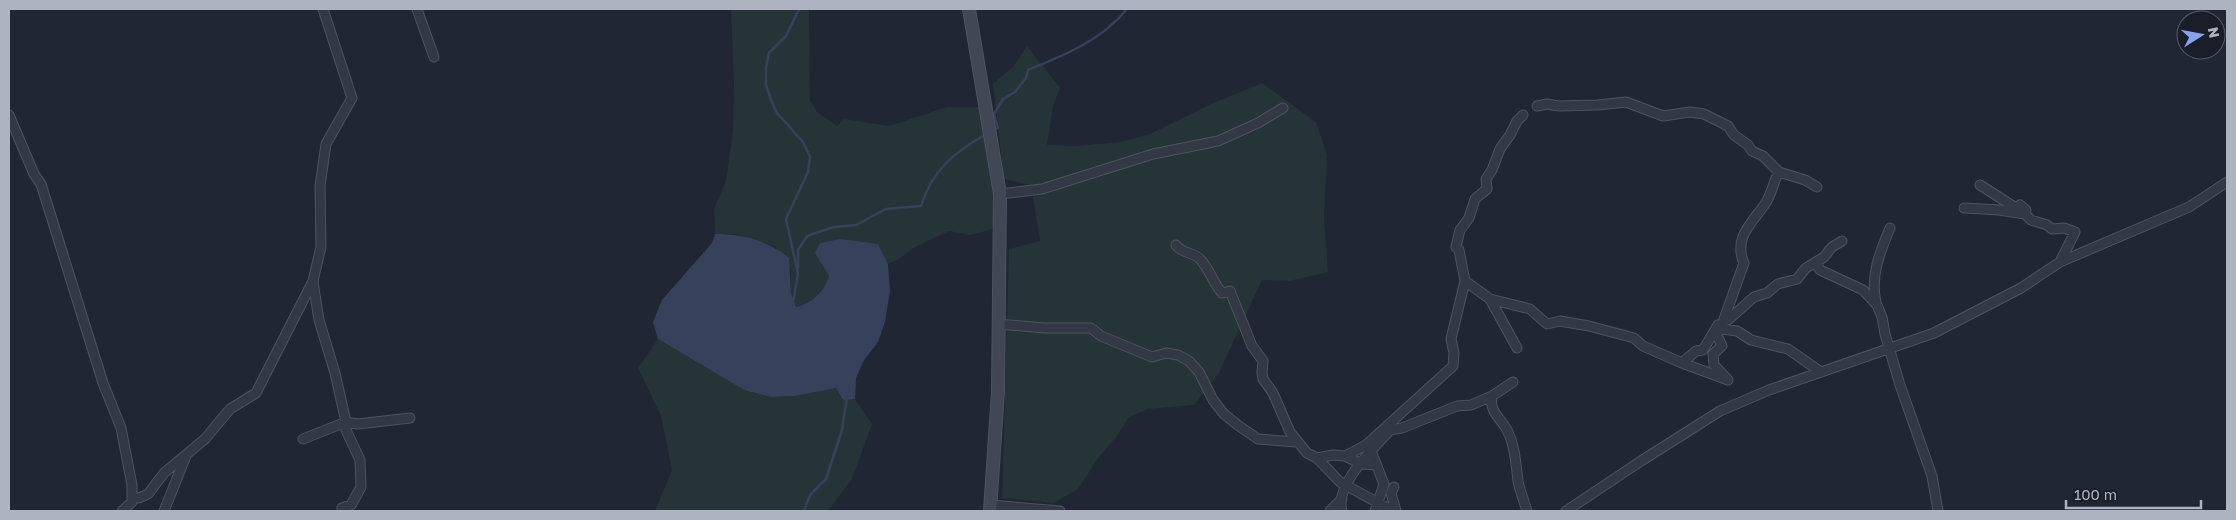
<svg xmlns="http://www.w3.org/2000/svg" width="2236" height="520" viewBox="0 0 2236 520" font-family="'Golos Text',sans-serif">
<style>
.green{fill:#253437}
.water{fill:#36425b}
.lines{fill:none;stroke-linecap:round;stroke-linejoin:round}
.stream{stroke:#36425b;stroke-width:2.5}
.street-casing{stroke:#4e535f;stroke-width:11}
.secondary-casing{stroke:#4e535f;stroke-width:14}
.street{stroke:#333944;stroke-width:9}
.secondary{stroke:#424756;stroke-width:12}
</style>
<rect width="100%" height="100%" fill="#202633"/>
<path class="green" d="M731,9H809L810,100L817,112L837,126L844,119L889,126L947,107H983L997,228L970,235L949,231L915,247L899,259L888,264L878,244L815,253L829,276C824,292 812,303 795,307L791,293V270L775,246L735,234H715L714,209L726,180L733,131L734,82Z
M1027,46L1060,88L1053,106L1047,145L1076,146L1121,142L1150,134L1211,104L1262,83L1316,122L1327,155L1324,217L1328,272L1289,281L1262,280L1218,375L1194,405L1148,409L1129,417L1117,436L1099,457L1078,489L1054,503L1002,498L1009,249L1040,241L1031,185L1004,179L993,84L1013,67Z
M658,339L744,390L771,397L795,396L836,388L843,400L855,399L872,424L852,479L828,511H655L672,470L661,416L638,368Z"/>
<path class="water" d="M715,234C743,234 767,240 789,258L791,293L796,307C812,303 824,292 829,276L815,253L820,243L840,239L878,244L888,264L890,291L885,322L878,342L864,360L856,378L855,399L843,400L836,388L795,396L771,397L744,390L658,339L653,322L662,300L712,243Z"/>
<g class="lines">
<path class="stream" d="M992,131L998,128L994,114L1003,99L1015,92L1026,78L1028,70C1065,55 1102,40 1127,9
M798,268V250L807,236L834,227L856,225L886,209L921,206C932,171 954,152 985,135
M793,302L798,274L786,219L808,172L810,157L803,142L777,113L771,100L766,85V67L769,53L786,36L799,9
M804,511L810,495L826,479L842,430L847,397"/>
<defs>
<path id="street" d="M417,9L434,57
M1537,106L1547,104L1559,106L1598,105L1626,102L1663,116L1690,112L1704,114L1728,126L1734,135L1748,145L1752,151L1763,156L1779,172L1805,180L1817,187
M9,115L34,174L41,184L103,383L121,428L132,485V502L122,511
M1980,185L2016,208L2020,205L2026,210L2025,214
M1000,194L1042,189L1153,154L1218,141L1258,123L1283,108
M1964,208L1999,210L2025,214L2031,220L2047,225L2052,229L2064,228L2075,232L2060,262
M1176,245C1182,254 1194,252 1200,259C1210,270 1213,283 1222,293L1230,291L1252,346L1263,361L1262,373L1263,379L1273,393L1290,432L1307,453L1317,458L1333,455L1345,456L1361,464L1376,465
M1816,262L1820,270L1863,290L1877,305L1882,317L1885,334L1900,385L1932,476L1938,511
M313,282L319,320L335,373L346,422V430L360,460L361,487L351,505L342,508V511
M1490,299L1530,309L1547,324L1560,321L1589,326L1634,338L1643,346L1682,363L1696,351L1703,350L1718,325L1723,324L1724,319L1728,320L1754,297L1767,293L1778,284L1797,279L1806,268L1824,257L1832,247L1842,241
M1876,302C1870,276 1880,252 1890,228
M1724,319L1744,263C1733,238 1752,223 1765,204C1772,194 1773,182 1779,172
M998,324L1045,328H1091L1101,336L1152,357L1166,353L1178,355L1189,361L1199,372L1213,400L1224,414L1239,426L1258,439L1296,442
M1718,325L1722,329L1737,331L1751,340L1788,349L1821,372
M1517,348L1490,299L1465,281L1459,250L1456,247L1460,230L1469,218L1475,199L1487,189L1486,179L1492,170L1500,149L1510,135L1517,121L1523,115
M1682,363L1728,380L1714,365L1713,354L1722,346L1717,335L1718,327
M1492,396C1489,412 1500,417 1507,430C1515,445 1516,465 1518,481C1520,491 1524,501 1527,511
M303,439L346,422L358,424L410,418
M1371,451L1384,484L1375,511
M1345,456L1366,445L1453,366L1454,353L1451,339L1465,281
M1317,458L1340,482L1393,511
M1394,487L1391,493L1396,511
M139,498L148,494L164,473L205,439L230,409L256,393L313,281L321,247L320,186L326,144L352,98L323,9
M991,505L1060,511
M164,511L186,456
M1330,511L1342,499
M1342,511C1334,485 1374,448 1390,430L1402,428L1457,406L1471,405L1492,396L1513,382
M1566,511L1641,461L1720,411L1769,390L1934,333L2021,288L2060,262L2189,207L2227,182"/>
<path id="secondary" d="M969,9L1000,194L998,391L990,511"/>
</defs>
<use href="#street" class="street-casing"/>
<use href="#secondary" class="secondary-casing"/>
<use href="#street" class="street"/>
<use href="#secondary" class="secondary"/>
</g>
<rect width="2236" height="520" fill="none" stroke="#adb3c1" stroke-width="20"/>
<g transform="translate(2201 35) rotate(79)"><circle r="24" fill="#191e28" stroke="#545a65"/>
<path d="M0-4L9 19L0 12L-9 19Z" fill="#85a4ee"/>
<text y="-8" font-size="14" font-weight="bold" text-anchor="middle" fill="#adb3c1">N</text>
</g>
<path d="M2066 500v8h135v-8" fill="none" stroke="#adb3c1" stroke-width="2.5"/>
<text x="2074" y="500" font-size="15" fill="#adb3c1" stroke="#191e28" stroke-width="4" paint-order="stroke">100 m</text>
</svg>
